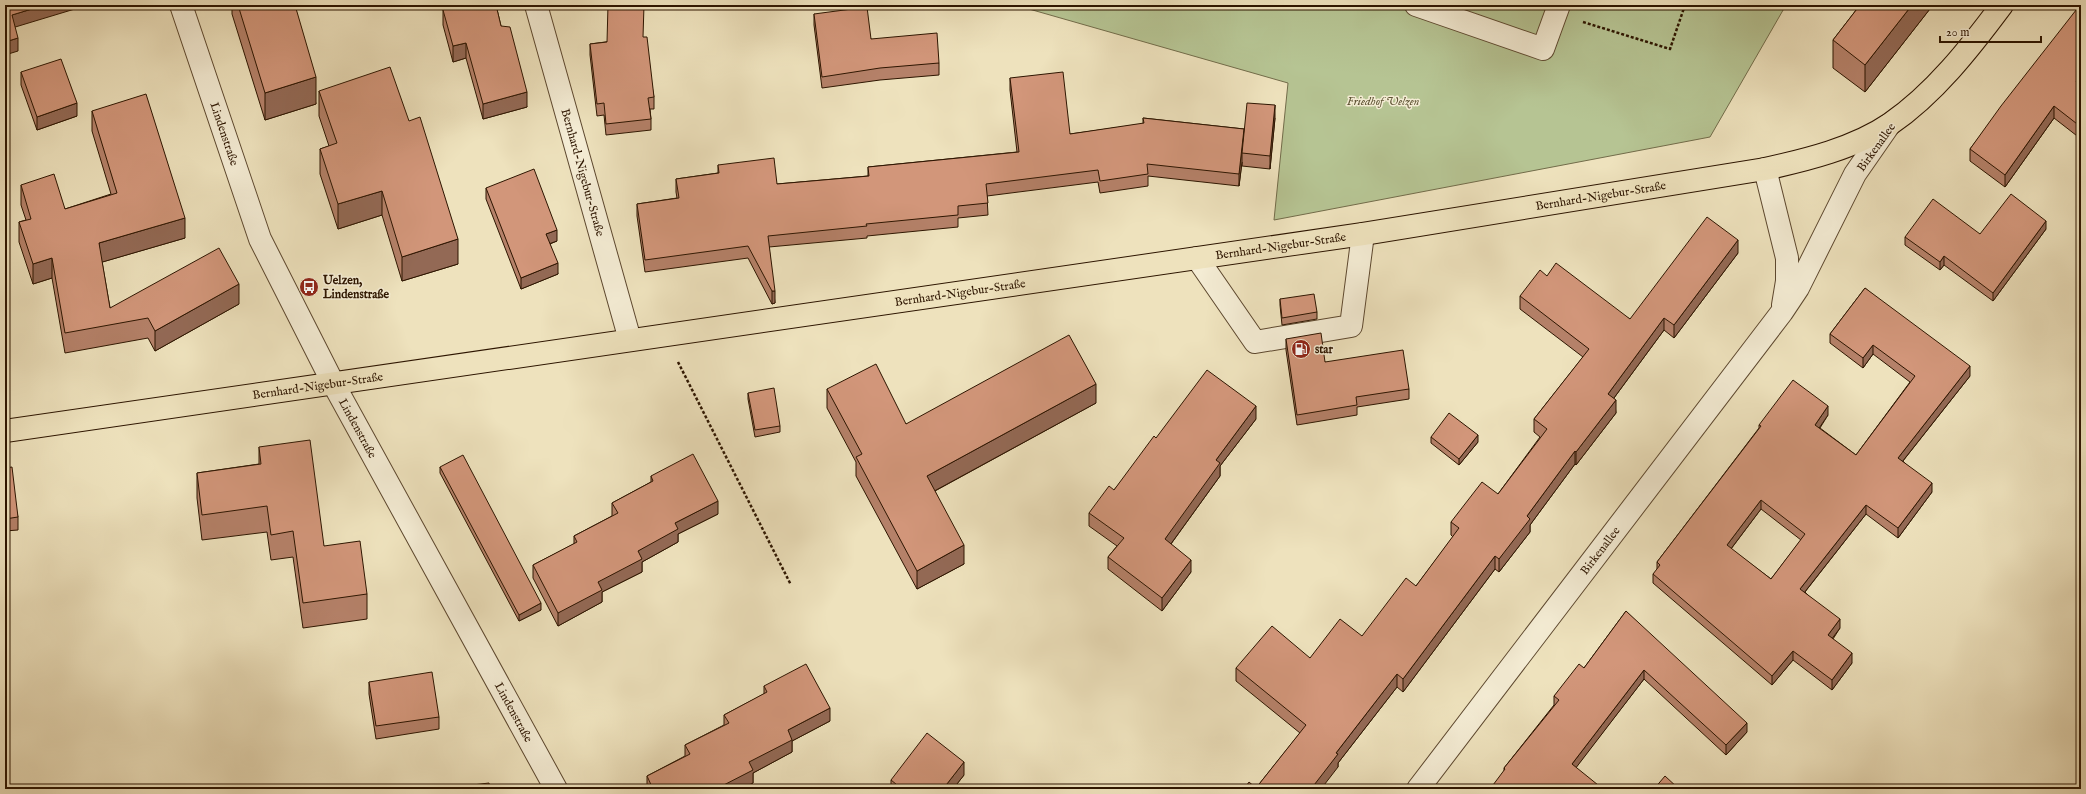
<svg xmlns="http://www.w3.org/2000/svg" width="2086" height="794" viewBox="0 0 2086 794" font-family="'IM FELL English',serif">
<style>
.green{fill:#b6c493;stroke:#726c4a}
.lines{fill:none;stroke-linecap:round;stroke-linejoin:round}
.minor-casing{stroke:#5d482f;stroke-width:24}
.major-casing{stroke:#2d1500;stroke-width:24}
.path{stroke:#2d1500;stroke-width:2.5;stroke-dasharray:3 2;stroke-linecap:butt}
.minor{stroke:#f4ecd4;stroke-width:22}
.major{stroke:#eee2bd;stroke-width:22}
.wall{fill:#b58169;stroke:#2d1500;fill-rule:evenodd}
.shaded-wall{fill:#936955;stroke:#2d1500}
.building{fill:#d2967a;stroke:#2d1500;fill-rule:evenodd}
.labels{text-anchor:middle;stroke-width:3;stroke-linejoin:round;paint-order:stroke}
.park-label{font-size:12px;font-style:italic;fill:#5d5233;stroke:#f4ecd4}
.street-label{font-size:12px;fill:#2d1500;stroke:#f4ecd4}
.poi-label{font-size:12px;font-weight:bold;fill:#2d1500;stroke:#f4ecd4;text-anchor:start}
</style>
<rect width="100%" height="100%" fill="#eee2bd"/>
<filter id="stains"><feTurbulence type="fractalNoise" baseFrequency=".005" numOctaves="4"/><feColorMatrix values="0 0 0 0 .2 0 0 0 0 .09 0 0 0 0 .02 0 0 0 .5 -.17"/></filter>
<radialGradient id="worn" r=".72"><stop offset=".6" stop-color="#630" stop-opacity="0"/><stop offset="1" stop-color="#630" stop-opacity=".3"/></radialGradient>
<path class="green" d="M1015,5H1786L1710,137L1274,220L1288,83Z"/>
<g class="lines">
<defs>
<g id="minor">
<path id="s1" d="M181,5L260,239L333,383L556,789"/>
<path id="s2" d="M536,5L630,340"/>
<path d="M1416,5L1543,49L1559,5"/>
<path d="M1765,169L1787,258V281L1783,305"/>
<path d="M1197,258L1255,342L1351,326L1363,234"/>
<path id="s3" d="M1418,789L1782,312L1798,288L1855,174L1889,125"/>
</g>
<g id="major">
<path id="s4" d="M5,431L1363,234L1765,169C1806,160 1855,148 1890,124C1934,94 1970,48 2002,5"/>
</g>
</defs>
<use href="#minor" class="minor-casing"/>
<use href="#major" class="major-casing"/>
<path class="path" d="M1583,22L1670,49L1685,5
M678,362L791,585"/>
<use href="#minor" class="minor"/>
<use href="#major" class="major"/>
</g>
<path class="wall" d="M232,5H295L316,104L265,120L232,14Z
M447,5H496L501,26L527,107L483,119L466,58L453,62L443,25V10L447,9Z
M1860,5H1933L1865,92L1833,68V40Z
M2081,5V139L2054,118L2005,187L1970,161V149Z
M814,14L871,39L939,63V75L880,80L822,88L814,25Z
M643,37L654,97V109H650L651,119V130L606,135L604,115L597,116L590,55V44Z
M21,72L77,116L37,130L21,85Z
M1010,78L1070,134L1143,124V118L1244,129L1275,118L1270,169L1242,166V162L1239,186L1148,176V186L1100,193L1098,182L987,196L988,215L958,218V227L867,236V238L769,247L775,303L772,304L748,258L645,272L637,216V204L677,198L676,192V179L718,173V165L777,184L868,176V167L1017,152L1010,90Z
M319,91L458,264L402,281L382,215L338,229L320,174V149L329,146L319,116Z
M92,111L185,238L102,262L110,308L239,304L155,351L148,338L65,353L52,278L33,284L19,242V222L26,220L21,205V185L65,209L111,194L92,131Z
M486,188L557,241L550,244L558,274L521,289L486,199Z
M2046,229L1993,301L1944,265L1940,270L1905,245V237L1980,234Z
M1738,253L1674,338L1664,330L1614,398L1616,413L1576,465L1575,464L1530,525V532L1499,572L1495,569L1403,692L1397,687L1338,763V767L1256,788L1300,733L1236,681V668L1310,658L1362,636L1416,586L1453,537L1451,535V522L1498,494L1540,437L1534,432V419L1583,357L1520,309V296L1547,276L1630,319Z
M1865,288L1970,376L1903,461L1932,492L1898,538L1866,514L1805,592L1840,628L1833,639L1852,663L1832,690L1793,660L1772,685L1653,583V574L1657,570V562L1759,428V425L1828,415L1820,428L1856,455L1910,382L1873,354L1863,368L1830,343V334ZM1761,509L1801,540L1771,579L1731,549Z
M1280,299L1317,312V319L1282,325L1280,305Z
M1286,339L1325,362L1409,389V399L1357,407V415L1297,425L1286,350Z
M827,389L906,424L1096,403L935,491L964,564L917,589L856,476V462L827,408Z
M748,393L780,426V432L755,437L748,399Z
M1256,419L1220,466V476L1171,544L1191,572L1162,611L1108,569V557L1117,546L1089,526V513L1114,490L1156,438Z
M1431,437L1478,442L1459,465L1431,443Z
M259,447L324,546L367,594V619L303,628L293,557L271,560L267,532L202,540L197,498V473L259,464Z
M440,467L541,610L519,621L440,473Z
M5,468L18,517V530L5,531Z
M651,476L718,514L678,534V542L642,562V572L602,592V602L558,626L533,578V565L574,544V536L612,516V503L651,482Z
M1626,611L1747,732L1726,755L1644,679L1576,767L1504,771V768L1554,705V696L1584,668Z
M369,682L439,717V729L376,739L369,694Z
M764,686L830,721L792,741V752L753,773V783L741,789H647V776L685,756V745L724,725V715L764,694Z
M964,775L953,789H891V780Z"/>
<path class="shaded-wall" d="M45,5H88L12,28V15Z
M1912,5H1933L1865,92V65Z
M18,38V51L5,55V42Z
M466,43V58L453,62V46Z
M2081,75V87L2076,82Z
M316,77V104L265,120V93Z
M527,92V107L483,119V104Z
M77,103V116L37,130V117Z
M1275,105V118L1270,169V156Z
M2054,106V118L2005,187V175Z
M1244,129L1242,153V162L1239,186V174Z
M382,191V215L338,229V204Z
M185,218V238L99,263V243Z
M2046,221V229L1993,301V293Z
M557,230V241L546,245V234Z
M458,239V264L402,281V257Z
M1738,240V253L1674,338V325Z
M1944,256V265L1940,270V262Z
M52,258V278L33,284V264Z
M558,263V274L521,289V278Z
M239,284V304L155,351V331Z
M772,291H775V303L772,304Z
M1664,318V330L1608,406V394Z
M1873,345V354L1863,368V358Z
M1970,366V376L1898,467V458Z
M1096,384V403L927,495V476Z
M1616,400V413L1576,465V452Z
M1256,406V419L1220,466V476L1165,552V539L1216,460Z
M1828,406V415L1815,434V425Z
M1478,435V442L1459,465V459Z
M1575,451V464L1530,525V532L1499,572V559L1527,516Z
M1932,483V492L1898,538V528Z
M1761,500V509L1727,554V545Z
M718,501V514L678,534V542L642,562V572L602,592V602L558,626V613L598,582L675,523Z
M1866,505V514L1800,598V589Z
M964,545V564L917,589V571Z
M1495,556V569L1403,692V679Z
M1191,560V572L1162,611V598Z
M541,603V610L519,621V615Z
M1840,619V628L1828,644V635Z
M1793,651V660L1772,685V676Z
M1852,653V663L1832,690V680Z
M1644,670V679L1572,773V764Z
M1397,674V687L1338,763V767L1321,789H1311L1336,753Z
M830,708V721L792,741V752L753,773V783L741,789H716L788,730Z
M1747,723V732L1726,755V745Z
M964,762V775L953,789H943Z"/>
<path class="building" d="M5,5H45L12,15L18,38L5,42Z
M238,5H295L316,77L265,93Z
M449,5H496L501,26L510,27L527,92L483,104L466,43L453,46L443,10L449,8Z
M608,5H644L643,37H647L654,97L648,98L651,119L606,124L604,103L597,104L590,44L607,42Z
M1860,5H1912L1865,65L1833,40Z
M2080,5H2081V75L2076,82L2081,85V127L2054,106L2005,175L1970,149L2001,106Z
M867,7L871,39L937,33L939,63L880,68L822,77L814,14Z
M61,59L77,103L37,117L21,72Z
M390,67L409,121L420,117L458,239L402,257L382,191L338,204L320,149L337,143L319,91Z
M1063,72L1070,134L1144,123L1143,118L1244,129L1239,174L1147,164L1148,174L1100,181L1098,170L986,184L988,203L958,206V215L866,224L867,226L768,236L775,291H772L748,246L645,260L637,204L679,198L676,179L719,173L718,165L774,158L777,184L869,176L868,167L1019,152L1010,78Z
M146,94L185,218L99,243L110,308L219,248L239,284L155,331L148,318L65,333L52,258L33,264L19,222L31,219L21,185L54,174L65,209L117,193L92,111Z
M1247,103L1275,105L1270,156L1242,153Z
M534,169L557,230L546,234L558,263L521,278L486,188Z
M2011,194L2046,221L1993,293L1944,256L1940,262L1905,237L1933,199L1980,234Z
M1707,217L1738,240L1674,325L1664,318L1608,394L1616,400L1576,452L1575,451L1527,516L1530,519L1499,559L1495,556L1403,679L1397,674L1336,753L1338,754L1311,789H1244L1249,782L1256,788L1306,725L1236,668L1272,626L1310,658L1340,619L1362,636L1406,578L1416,586L1459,528L1451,522L1482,482L1498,494L1547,429L1534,419L1589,349L1520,296L1540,270L1547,276L1556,263L1630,319Z
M1865,288L1970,366L1898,458L1932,483L1898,528L1866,505L1800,589L1840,619L1828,635L1852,653L1832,680L1793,651L1772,676L1653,574L1660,565L1657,562L1761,426L1759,425L1793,380L1828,406L1815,425L1856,455L1915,376L1873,345L1863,358L1830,334ZM1761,500L1805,534L1771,579L1727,545Z
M1314,294L1317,312L1282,318L1280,299Z
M1321,333L1325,362L1403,350L1409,389L1356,397L1357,405L1297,415L1286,339Z
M1069,335L1096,384L927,476L964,545L917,571L856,457L862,454L827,389L876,364L906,424Z
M1207,370L1256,406L1216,460L1220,463L1165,539L1191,560L1162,598L1108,557L1124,538L1089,513L1109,486L1114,490L1154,436L1156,438Z
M774,388L780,426L755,430L748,393Z
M1449,413L1478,435L1459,459L1431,437Z
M310,440L324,546L360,541L367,594L303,603L293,531L271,535L267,506L202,515L197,473L261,464L259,447Z
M693,454L718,501L675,523L678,529L638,551L642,559L598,582L602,590L558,613L533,565L577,542L574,536L618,513L612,503L653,481L651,476Z
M463,455L541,603L519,615L440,467Z
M12,467L18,517L5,519V468Z
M1626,611L1747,723L1726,745L1644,670L1572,764L1603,789H1490L1505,769L1504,768L1559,700L1554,696L1579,664L1584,668Z
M806,664L830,708L788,730L792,740L749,762L753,770L716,789H653L647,776L690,754L685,745L729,723L724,715L767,692L764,686Z
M432,672L439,717L376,726L369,682Z
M927,733L964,762L943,789H902L891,780Z
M1665,776L1679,789H1654Z
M489,783L490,789H440Z"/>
<defs>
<symbol id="bus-disc" viewBox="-11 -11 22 22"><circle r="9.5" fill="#8f2418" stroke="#f4ecd4"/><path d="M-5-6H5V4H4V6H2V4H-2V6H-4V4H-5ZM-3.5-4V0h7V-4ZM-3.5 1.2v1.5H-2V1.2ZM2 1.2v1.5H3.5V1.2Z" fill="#fff"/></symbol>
<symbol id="fuel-disc" viewBox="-11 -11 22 22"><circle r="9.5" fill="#8f2418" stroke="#f4ecd4"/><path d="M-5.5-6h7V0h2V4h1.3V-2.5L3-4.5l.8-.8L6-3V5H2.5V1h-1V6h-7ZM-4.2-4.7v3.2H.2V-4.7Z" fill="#fff"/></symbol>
</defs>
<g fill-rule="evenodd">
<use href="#bus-disc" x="298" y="276" width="22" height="22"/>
<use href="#fuel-disc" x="1290" y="338" width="22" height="22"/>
</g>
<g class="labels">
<g class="park-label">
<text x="1383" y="105">Friedhof Uelzen</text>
</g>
<g class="street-label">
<text dy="4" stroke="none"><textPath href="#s1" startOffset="136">Lindenstraße</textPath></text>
<text transform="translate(1876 147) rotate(-54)" y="4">Birkenallee</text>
<text dy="4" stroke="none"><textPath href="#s2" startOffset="174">Bernhard-Nigebur-Straße</textPath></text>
<text dy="4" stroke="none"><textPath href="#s4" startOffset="1613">Bernhard-Nigebur-Straße</textPath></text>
<text dy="4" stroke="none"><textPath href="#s4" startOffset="1289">Bernhard-Nigebur-Straße</textPath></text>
<text dy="4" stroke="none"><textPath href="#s4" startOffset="965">Bernhard-Nigebur-Straße</textPath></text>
<text dy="4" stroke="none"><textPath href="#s4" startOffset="316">Bernhard-Nigebur-Straße</textPath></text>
<text dy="4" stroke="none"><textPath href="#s1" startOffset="460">Lindenstraße</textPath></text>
<text dy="4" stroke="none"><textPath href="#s3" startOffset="300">Birkenallee</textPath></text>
<text dy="4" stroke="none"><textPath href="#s1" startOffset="784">Lindenstraße</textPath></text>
</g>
<g class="poi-label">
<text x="323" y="284">Uelzen,<tspan x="323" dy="14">Lindenstraße</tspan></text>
<text x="1315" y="353">star</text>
</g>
</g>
<rect width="2086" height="794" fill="none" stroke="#eee2bd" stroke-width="20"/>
<rect x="6" y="6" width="2074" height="782" fill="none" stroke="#2d1500" stroke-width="2"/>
<rect x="10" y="10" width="2066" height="774" fill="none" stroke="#2d1500"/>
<path d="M1940 36v6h101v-6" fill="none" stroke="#2d1500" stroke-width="2"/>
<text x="1946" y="36" font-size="12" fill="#2d1500" stroke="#f4ecd4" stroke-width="3" paint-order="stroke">20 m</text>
<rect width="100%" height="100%" filter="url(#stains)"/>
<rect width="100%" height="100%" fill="url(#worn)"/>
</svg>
